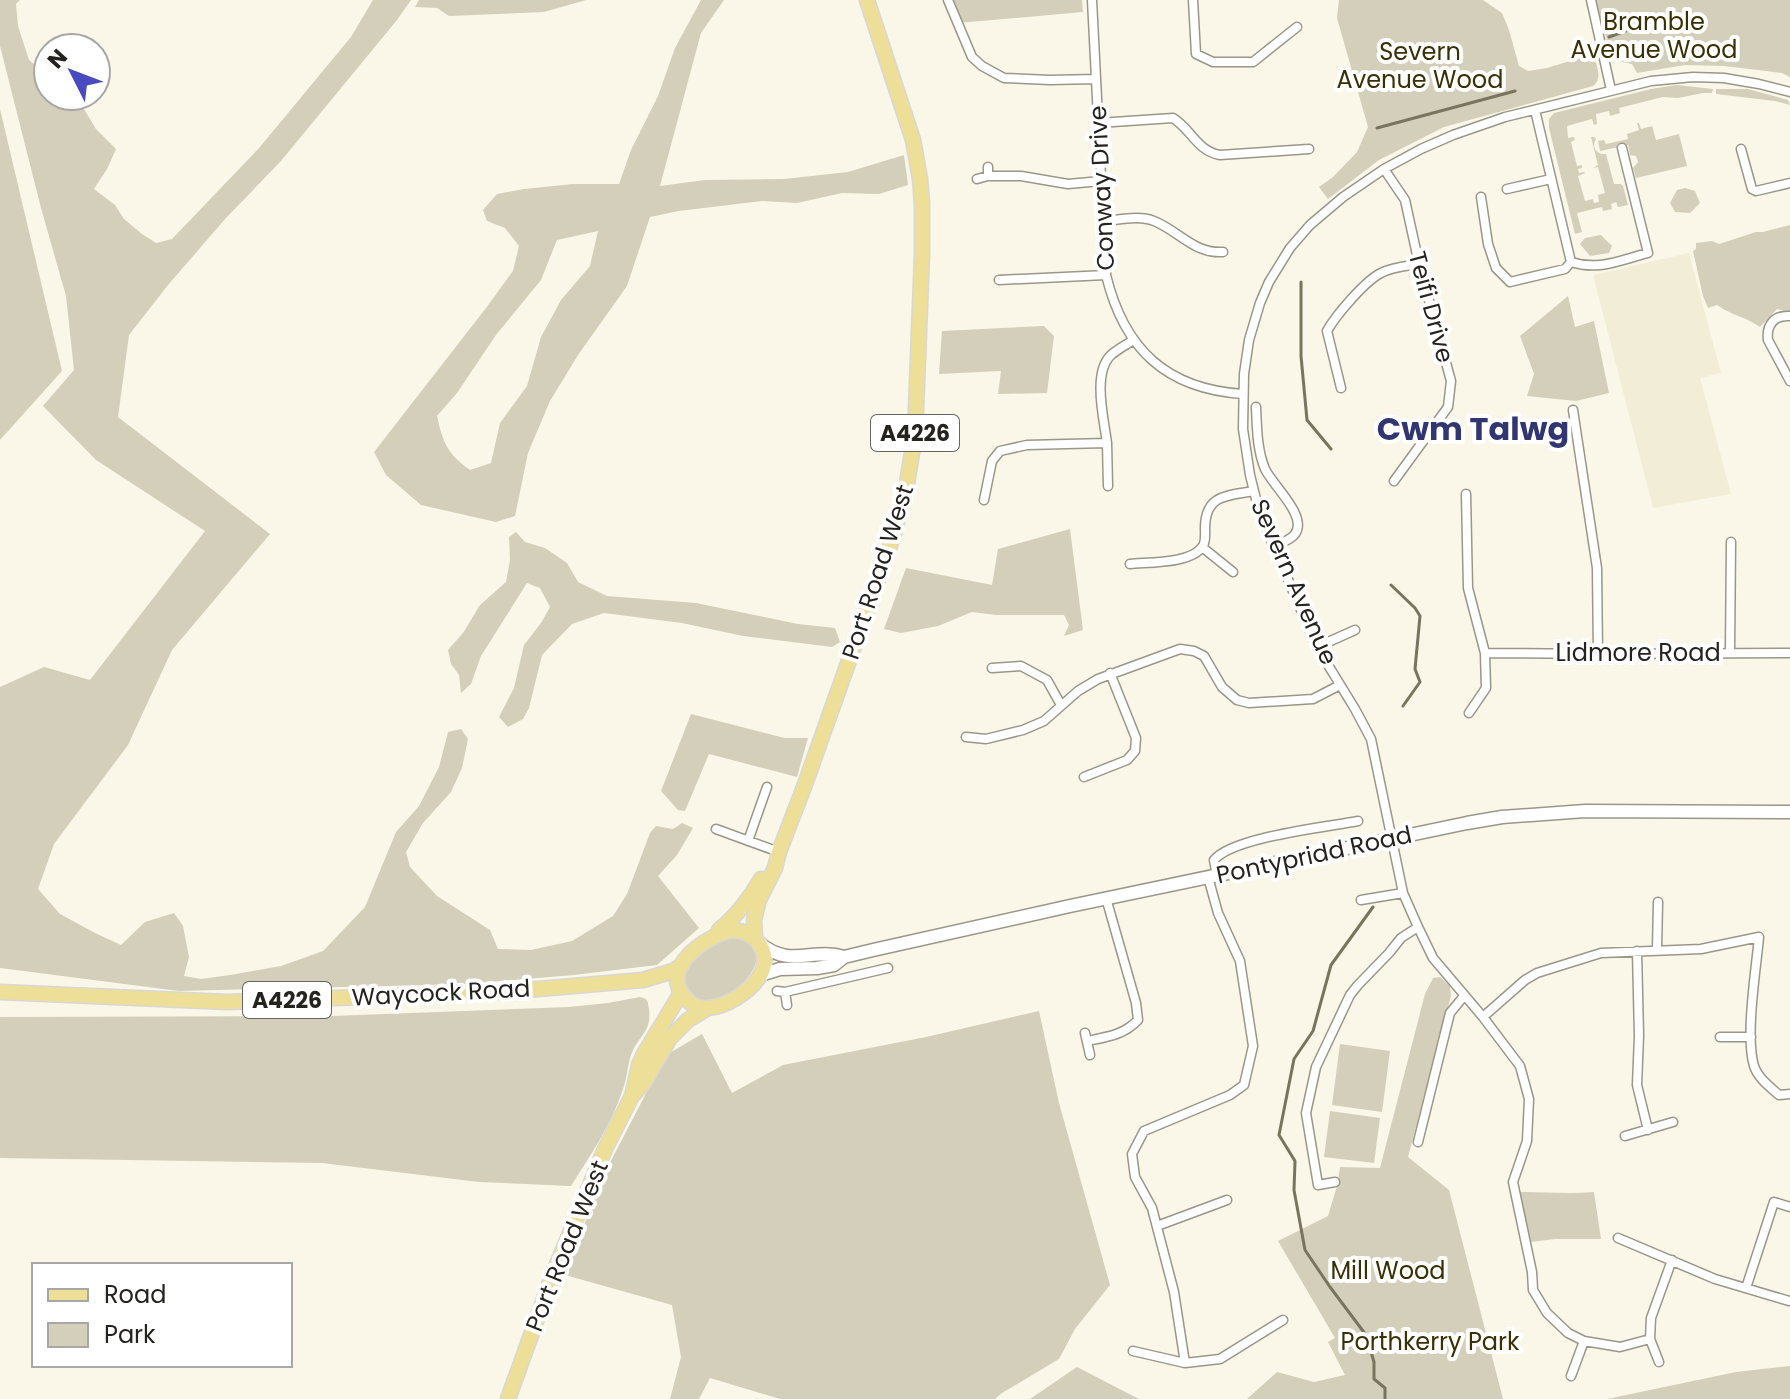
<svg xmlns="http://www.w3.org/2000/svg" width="1790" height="1399" viewBox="0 0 1790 1399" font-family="Poppins,sans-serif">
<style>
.built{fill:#f2edd7}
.green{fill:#d3cfbb;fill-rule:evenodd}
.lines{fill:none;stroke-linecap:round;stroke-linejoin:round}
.stream{stroke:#79745d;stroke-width:3}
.street-casing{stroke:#9a978a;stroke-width:11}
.secondary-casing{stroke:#9a978a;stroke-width:15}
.primary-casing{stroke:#d8d7d6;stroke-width:17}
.street{stroke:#fff;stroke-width:8}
.secondary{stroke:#fff;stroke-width:12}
.primary{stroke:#eedf98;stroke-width:14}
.labels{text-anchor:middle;stroke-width:8;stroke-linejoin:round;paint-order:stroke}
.shield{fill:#fff;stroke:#666562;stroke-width:2}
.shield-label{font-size:22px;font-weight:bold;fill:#24231e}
.park-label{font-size:24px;fill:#393004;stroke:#fff}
.street-label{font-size:24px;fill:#24231e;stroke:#fff}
.district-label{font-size:32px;font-weight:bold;fill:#313570;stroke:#fff}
</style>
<rect width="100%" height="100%" fill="#faf7e8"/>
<path class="built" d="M1689,253L1721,373L1700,378L1731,494L1653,508L1593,275Z"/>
<path class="green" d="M0,0H20L16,4L18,26L29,60L48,75V96H76L96,129L116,149L107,169L94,189L115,205L124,219L142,234L156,243L172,239L259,148L351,37L373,0H411L397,20L281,161L226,218L168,285L129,335L118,417L270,534L172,650L128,745L54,844L38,889L60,914L95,933L121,945L145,922L174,913L183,926L189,957L184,976L201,979L230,975L281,966L323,951L365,907L396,832L419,806L439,767L448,732L461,729L468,739L462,768L451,792L423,823L406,852L410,867L437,896L490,930L498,949L531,950L572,941L613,916L627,894L650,833L656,826L673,829L682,823L693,828L677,855L658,876L699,928L657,965L574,975L466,984L179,991L0,968V687L44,667L90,680L205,531L96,460L43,406L74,370L66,296L41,208L0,46Z
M419,0H586L544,12L449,16L437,8L415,7Z
M701,0H724L701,33L660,186L705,180L784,179L848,172L904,155L908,185L879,194L842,193L797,203L762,201L679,211L650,217L627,286L578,355L550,401L528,453L515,516L496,522L421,505L386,475L374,452L486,308L513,271L519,246L505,228L487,221L483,210L497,194L524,189L573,184H619L631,150L658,96L675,48ZM598,231L590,266L561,300L541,337L527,386L500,423L491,463L470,470C447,453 443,443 437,416L457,393L496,335L541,280L557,240Z
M948,0H1082L1083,12L958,23Z
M1339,0H1483L1502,13L1509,30L1519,66L1528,71L1547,68L1590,55L1594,56C1597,68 1603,78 1593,86L1444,127L1379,160L1328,199L1319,187L1333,177L1357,152L1368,127L1337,18Z
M1595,0H1790V77L1782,73L1724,66L1685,65L1637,73L1632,64L1619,61L1609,47Z
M1677,85L1713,89L1712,93H1703L1678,98L1663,97L1619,108L1620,113L1610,116L1609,111L1596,114L1597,124L1594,125L1592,119L1567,126L1568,138L1574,137L1575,140L1571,142L1577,166L1582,165V168L1578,169L1579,173L1584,172L1585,173L1578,176L1585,201L1593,199L1594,203L1599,202L1598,195L1605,193L1598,167L1593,168L1598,165L1591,137H1594L1596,139C1591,148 1597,155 1606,154L1614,184H1621L1623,186L1628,205L1618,207L1616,202L1611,204L1612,209L1603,211L1602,207L1577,213L1582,232L1575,234L1549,128V119L1554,113L1651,89Z
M1716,89H1748L1788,100L1790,105L1775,101L1716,94Z
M0,109L62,371L0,440Z
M1637,123H1639L1641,129L1652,126L1656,140L1679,134L1687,166L1636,178L1633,168L1638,162L1636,156L1630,155L1628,145L1600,151L1598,141L1604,140L1606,144L1628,139L1627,134L1639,130Z
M1685,188L1695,191L1700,203L1690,213L1675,212L1670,203L1677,190Z
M1790,225V312L1777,309L1760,327C1744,316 1733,316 1717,305L1708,308L1703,296L1693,251L1696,249V243L1712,241L1719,244L1756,232H1763Z
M1601,235L1612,246L1609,253L1590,256L1580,244L1585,238Z
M1568,296L1575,327L1594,321L1609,393L1576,401L1527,396L1534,374L1520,336Z
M1044,326L1054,336L1047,393L998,394L1001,371L939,374L942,331Z
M1070,529L1083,630L1064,636L1069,625L1064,615H996L972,612L938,626L901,633L884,629L906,568L992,585L998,549Z
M516,532L525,542L545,548L567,563L578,582L607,596L696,603L798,624L835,628L840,642L832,647L743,636L682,623L604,613L572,624L542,655L529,708L523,719L508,727L499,717L514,688L524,645L541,623L550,607L540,588L527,583L481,656L471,684L461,693L459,675L451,664L448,650L463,633L480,605L506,582L510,560L509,537Z
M691,714L785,738H808L797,777L709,754L685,811L678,810L661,791Z
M731,937C786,941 742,999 708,1001C701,1001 696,998 692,993C668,967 711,944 731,937Z
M1440,977L1450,986L1451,996L1408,1157L1449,1190L1503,1399H1247L1277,1372L1314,1382L1345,1375L1328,1342L1335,1338L1278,1241L1328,1216L1337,1186L1340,1167L1380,1168L1425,994L1433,978Z
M640,997C648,999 648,1001 649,1010C652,1032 638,1036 631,1055C627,1067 627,1080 622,1092C611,1125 590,1156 571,1186L479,1182L322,1163L0,1158V1017L332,1016L569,1007L608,1003Z
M1039,1011L1059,1103L1110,1285L1075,1329L1059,1359L1002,1393L995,1399H780L710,1378L699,1399H670L681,1357L672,1305L565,1275L602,1178L666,1055L702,1034L732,1093L783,1065L926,1037Z
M1340,1044L1390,1051L1382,1112L1332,1105Z
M1330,1111L1380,1118L1374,1163L1324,1157Z
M1519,1192C1545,1192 1569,1194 1594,1192L1601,1239H1555L1531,1242Z
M1790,1366V1399H1607L1736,1372Z
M1077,1367L1139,1399H1030Z"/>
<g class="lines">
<path class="stream" d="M1609,37L1647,23
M1377,128L1515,91
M1301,282V356L1307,420L1331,449
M1391,585L1415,608L1420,616L1415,669L1420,682L1403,706
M1373,907L1331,965L1313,1031L1294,1059L1279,1135L1295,1161L1294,1190L1305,1250L1330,1287L1366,1335L1374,1362V1379L1385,1388V1399"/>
<defs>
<path id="street" d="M948,0L972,57L982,66L1004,78L1050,80L1096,79
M1092,0L1106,275C1124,349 1166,389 1243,394
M1193,0L1196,54L1213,62H1253L1297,27
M1591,0L1611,90
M1535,110L1571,262
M1098,123L1173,118C1191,129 1197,151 1220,155L1309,149
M1741,149L1752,189L1756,191L1790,183
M1384,169L1405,200L1419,264L1451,381L1448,407L1394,481
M988,176H1021L1068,184L1101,181
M977,179L988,176V167
M1507,189L1551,179
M1481,197L1488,244L1496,268L1510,282L1565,269L1571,262C1599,271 1621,260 1648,253L1622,148
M1103,221C1119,220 1139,215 1154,221C1179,231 1194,254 1223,252
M999,280L1106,275
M1790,316C1775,315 1766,324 1768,340L1790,381
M1341,388L1327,331C1336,315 1365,281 1381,273C1392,267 1407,266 1419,264
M1256,407C1257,428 1257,450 1265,469C1273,486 1308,516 1295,534C1291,540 1281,543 1274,546
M1573,410L1597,568L1598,654
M1107,443L1108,486
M1466,494L1468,588L1485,653L1486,688L1469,713
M984,500L992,461L1000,451L1027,445L1107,443C1104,419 1092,373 1111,355C1118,349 1126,345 1133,340
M1202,547L1233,572
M1130,564C1149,562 1191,564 1203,546C1206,541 1205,533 1205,527C1206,494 1227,496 1254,491
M1317,647L1355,630
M1730,652L1731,542
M1485,653L1598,654L1790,653
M992,668L1021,666L1047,680L1061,705
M966,737L986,739L1023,730L1044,721L1078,691L1098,679L1180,649L1194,651L1204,656L1222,687L1237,700L1249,703L1313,699L1340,685
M1084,777L1127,760L1135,751L1136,738L1110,673
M716,829L779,852
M748,841L767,787
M1217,876L1214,860C1233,837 1327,827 1358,821
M1361,900L1403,893
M1657,950L1658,902
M1637,951L1639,1036L1637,1085L1648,1130
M777,991L785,992L787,1005
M785,992L888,968
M1483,1017L1525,980L1537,973L1601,953L1701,949L1759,937C1756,970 1745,1036 1754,1066C1758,1078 1770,1087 1779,1095L1790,1094
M1085,1033L1090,1055
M1720,1037H1751
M1087,1041C1107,1037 1124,1035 1138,1020L1136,1003L1106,898
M1625,1136L1673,1122
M1418,1142L1450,1013L1464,996
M1335,1182L1318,1185L1306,1113L1316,1067L1350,995L1358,985L1389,953L1401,938L1418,927
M1157,1226L1227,1200
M1618,1238L1715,1279L1789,1301
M1746,1288L1774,1202L1790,1207
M1650,1339L1620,1347L1584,1341L1568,1333L1547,1313L1533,1290L1532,1272L1513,1182L1527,1141L1529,1099L1520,1066L1483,1017L1433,958L1418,927L1403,893L1371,739L1355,709L1317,647L1271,540L1257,503L1250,475L1243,429L1244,374L1249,340L1260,303L1269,282L1290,248L1310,225L1343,197L1384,169L1421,149L1453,135L1505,117L1651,81L1693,77L1724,78L1759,84L1790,92
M1133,1351L1185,1363L1220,1359L1283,1320
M1659,1362L1650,1339L1651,1318L1672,1260
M1185,1363L1174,1292L1152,1208L1135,1177L1132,1154L1144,1131L1230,1095L1244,1085L1253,1046L1240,961L1218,913L1208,877
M1571,1376L1584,1341"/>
<path id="secondary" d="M759,943C791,969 812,947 844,957
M760,975L780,969L817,968L834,965L844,957L873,950L1070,906L1467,823L1502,817L1585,811L1790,812"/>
<path id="primary" d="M719,930C737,916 749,899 761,879
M732,930C756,931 774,954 759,977C749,992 726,1007 708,1008C699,1009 692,1005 686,999C657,969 706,936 732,930Z
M755,938L754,920L759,900L775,868L779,852L804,787L894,534L907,483L915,435L922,254V203L920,179L913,140L867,0
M0,992L227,1002L470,993L515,991L643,980L673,971L682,965
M633,1092L639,1065L644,1054L681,993
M508,1399L553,1274L605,1149L632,1096L643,1084L670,1038L688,1020L708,1008"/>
</defs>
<use href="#street" class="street-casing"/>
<use href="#secondary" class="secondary-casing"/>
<use href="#primary" class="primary-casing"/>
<use href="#street" class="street"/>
<use href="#secondary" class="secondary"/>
<use href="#primary" class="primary"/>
</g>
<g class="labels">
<g class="shield">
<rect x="871" y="415" width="88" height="36" rx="6"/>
<rect x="243" y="982" width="88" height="36" rx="6"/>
</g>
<g class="shield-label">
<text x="915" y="441">A4226</text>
<text x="287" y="1008">A4226</text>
</g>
<g class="park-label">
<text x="1654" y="30">Bramble<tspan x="1654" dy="28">Avenue Wood</tspan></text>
<text x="1420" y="60">Severn<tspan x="1420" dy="28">Avenue Wood</tspan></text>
<text x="1388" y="1279">Mill Wood</text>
<text x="1430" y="1350">Porthkerry Park</text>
</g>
<g class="street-label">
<text transform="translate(1102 188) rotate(-93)" y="8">Conway Drive</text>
<text transform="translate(1431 307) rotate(75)" y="8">Teifi Drive</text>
<text transform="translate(878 572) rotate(-72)" y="8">Port Road West</text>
<text transform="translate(1294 582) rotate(66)" y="8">Severn Avenue</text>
<text x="1638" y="661">Lidmore Road</text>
<text transform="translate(1314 855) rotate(-12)" y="8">Pontypridd Road</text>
<text transform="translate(441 993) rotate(-3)" y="8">Waycock Road</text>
<text transform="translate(567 1246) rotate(-68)" y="8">Port Road West</text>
</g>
<g class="district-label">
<text x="1473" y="440">Cwm Talwg</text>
</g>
</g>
<rect x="32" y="1263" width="260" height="104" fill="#ffffff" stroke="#a7a7a5" stroke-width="2"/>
<rect x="48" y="1289" width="40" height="12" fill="#eedf98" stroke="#a7a7a5" stroke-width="2"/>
<text x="104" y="1303" font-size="24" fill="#24231e">Road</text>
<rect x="48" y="1323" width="40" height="24" fill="#d3cfbb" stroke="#a7a7a5" stroke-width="2"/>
<text x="104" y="1343" font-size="24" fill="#24231e">Park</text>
<g transform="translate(72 72) rotate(312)"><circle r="38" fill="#ffffff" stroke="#a7a7a5" stroke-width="2"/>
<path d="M0-6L14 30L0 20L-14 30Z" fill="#4a4ac0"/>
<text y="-12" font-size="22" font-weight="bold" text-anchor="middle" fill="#24231e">N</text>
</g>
</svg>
